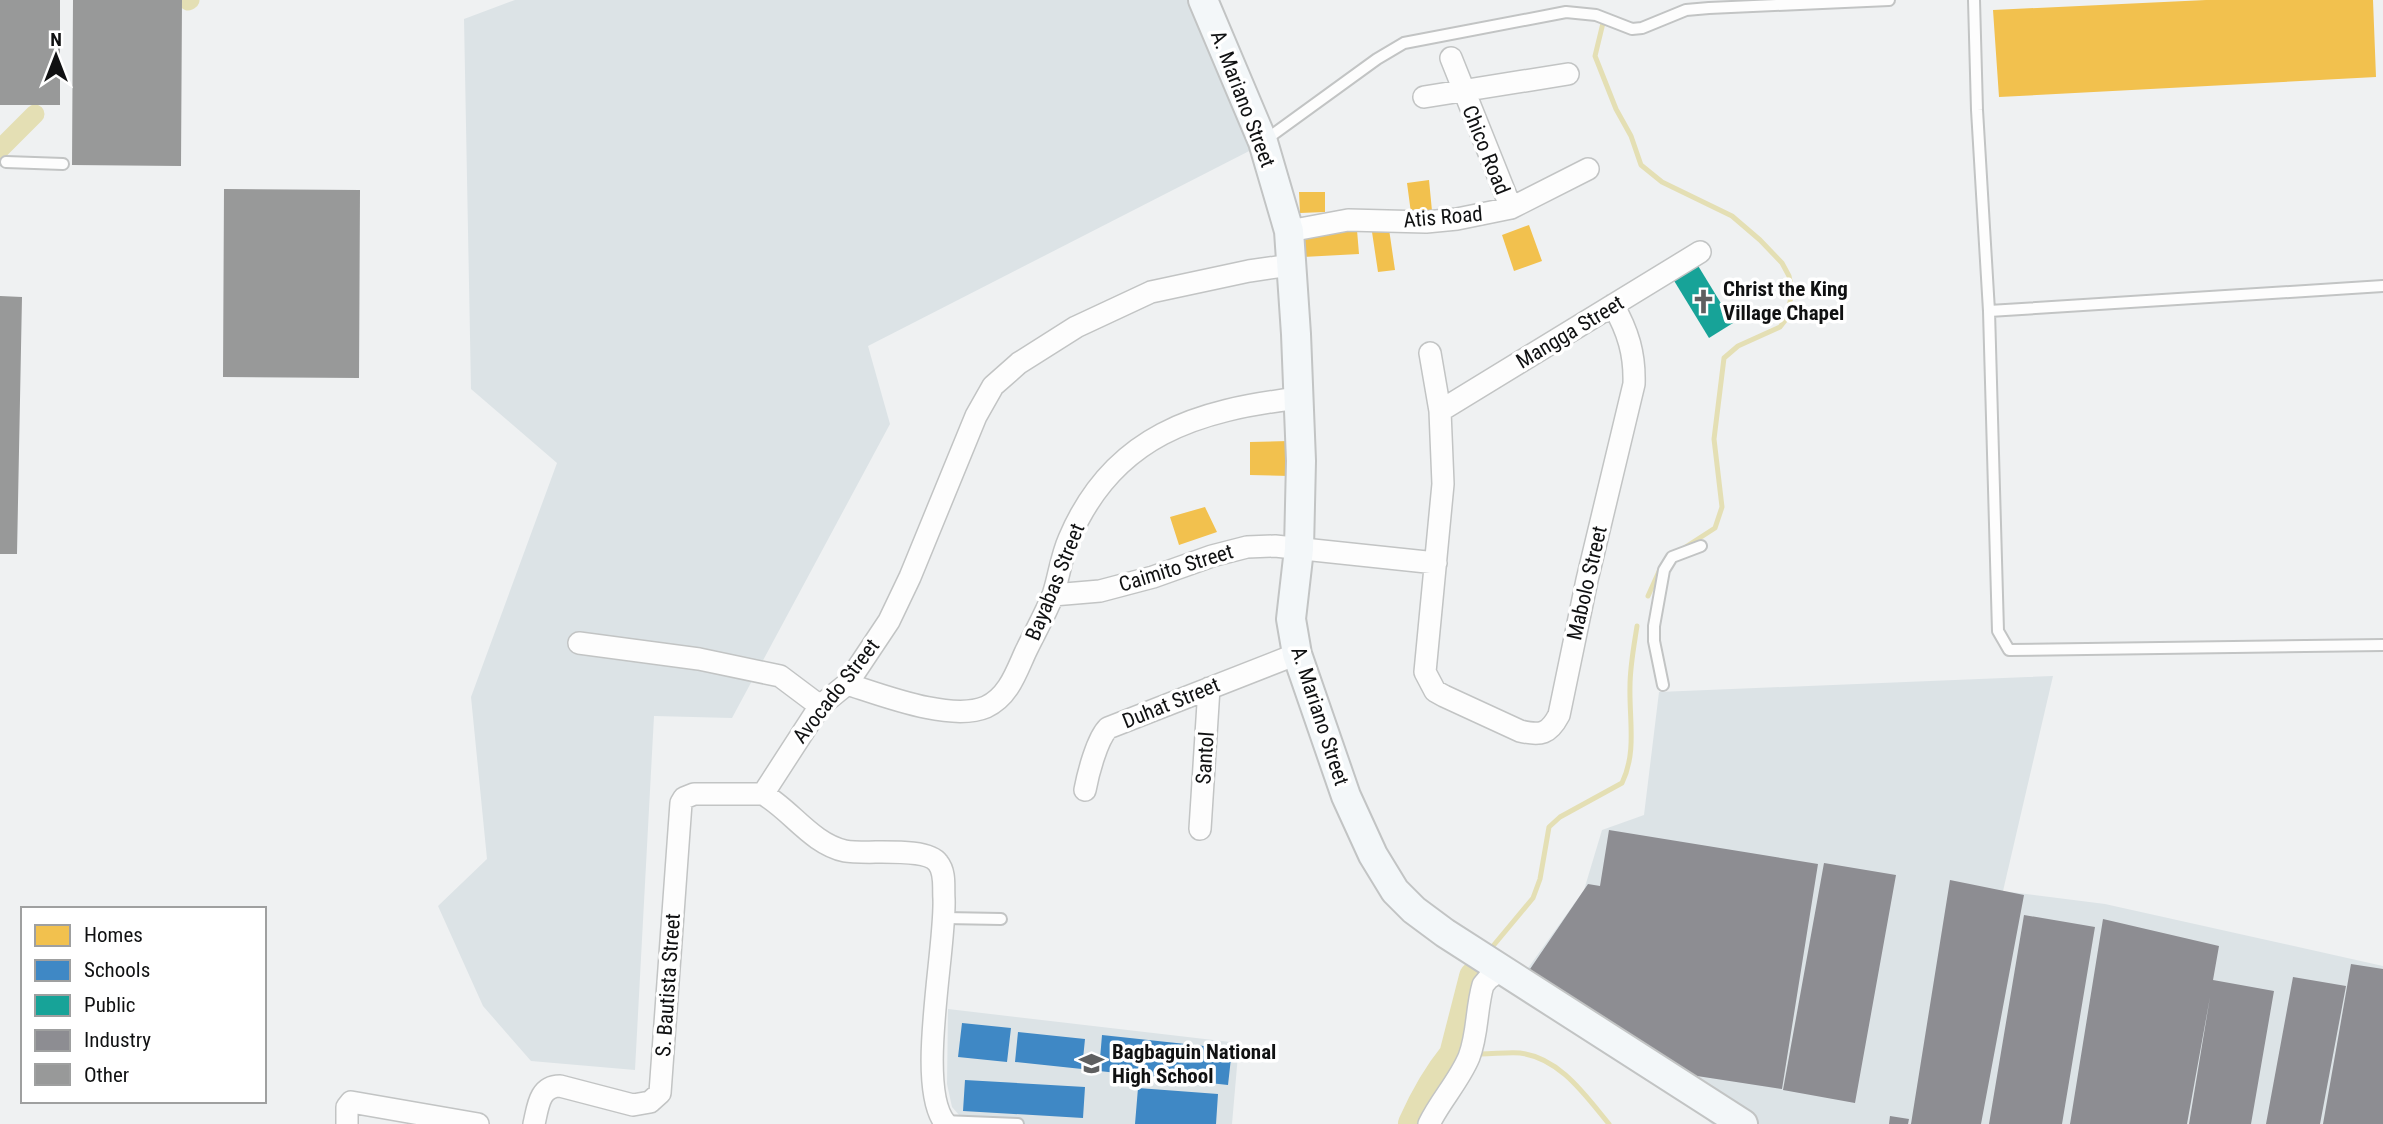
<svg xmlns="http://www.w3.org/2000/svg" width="2383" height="1124" viewBox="0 0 2383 1124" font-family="'Roboto Condensed',sans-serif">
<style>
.built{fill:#dce3e6}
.homes{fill:#f2c14e}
.schools{fill:#3f88c5}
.public{fill:#17a398}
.industry{fill:#8d8d92}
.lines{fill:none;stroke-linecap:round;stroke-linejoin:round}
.stream{stroke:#e4dfb4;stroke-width:5}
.canal{stroke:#e4dfb4;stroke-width:19}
.river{stroke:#e4dfb4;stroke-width:32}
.building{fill:#989999}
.lane-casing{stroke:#c2c4c4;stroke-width:14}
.street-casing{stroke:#c2c4c4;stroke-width:24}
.secondary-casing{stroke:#c2c4c4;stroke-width:32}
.lane{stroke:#fdfdfd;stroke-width:10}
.street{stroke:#fdfdfd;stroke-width:21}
.secondary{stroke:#f3f7f9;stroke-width:28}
.labels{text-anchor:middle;stroke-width:7;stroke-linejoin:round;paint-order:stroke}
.street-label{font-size:21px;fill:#101112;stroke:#fff}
.poi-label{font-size:21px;font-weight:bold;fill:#101112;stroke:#fff;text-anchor:start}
</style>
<rect width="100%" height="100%" fill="#eff1f2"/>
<path class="built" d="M515,0H1192L1257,147L868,346L890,424L732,718L654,716L635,1070L531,1061L483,1006L438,906L487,859L471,697L557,463L471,389L464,19Z
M2053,676L2003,891L2105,904L2383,966V1124H1712L1611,1040L1521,978L1584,890L1602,830L1644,815L1659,692Z
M948,1009L1239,1043L1232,1124H967L952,1107L947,1084Z"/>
<path class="homes" d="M2206,0H2373L2376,77L1999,97L1993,10Z
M1429,180L1432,211L1411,213L1407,183Z
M1299,192H1325V212L1300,213Z
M1529,225L1542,261L1514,271L1502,235Z
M1389,229L1395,270L1378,272L1372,232Z
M1357,230L1359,254L1303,257L1302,233Z
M1289,441L1290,476L1250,475V442Z
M1205,507L1217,532L1179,545L1170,517Z"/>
<path class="schools" d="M962,1023L1011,1028L1007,1062L958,1057Z
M1018,1032L1085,1039L1082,1069L1015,1062Z
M1102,1035L1232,1049L1228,1085L1099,1071Z
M965,1080L1085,1087L1083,1118L963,1111Z
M1138,1088L1218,1094L1216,1124H1135Z"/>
<path class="public" d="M1697,264L1733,323L1709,338L1673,279Z"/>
<path class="industry" d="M1609,830L1818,864L1782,1089L1684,1074L1528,972L1588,884L1600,886Z
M1824,863L1896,875L1855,1103L1783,1090Z
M1950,880L2024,895L1981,1124H1911Z
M2024,915L2095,927L2062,1124H1989Z
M2103,919L2219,946L2213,980L2274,991L2251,1124H2189L2210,997L2187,1124H2070Z
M2351,964L2383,969V1124H2323Z
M2293,977L2346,986L2320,1124H2266Z
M1890,1116L1909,1119L1908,1124H1889Z"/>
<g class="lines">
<path class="stream" d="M1603,23L1595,56L1616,109L1631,136L1641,165L1662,182L1732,216L1760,240L1782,263L1789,276L1792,291L1787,318L1780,327L1738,346L1724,358L1714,439L1722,507L1715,528L1684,548
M1648,596L1661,567
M1488,952L1533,898L1540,879L1549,827L1560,817L1622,783C1637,752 1629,719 1630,686C1630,666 1634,646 1637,626
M1481,1054C1494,1054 1508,1052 1520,1053C1560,1058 1585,1095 1609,1124"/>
<path class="canal" d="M188,1L190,0
M0,149L35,114"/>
<path class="river" d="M1455,1055L1475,977
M1414,1124C1425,1099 1438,1076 1455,1055L1465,1054"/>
</g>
<path class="building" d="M0,0H60V105H0Z
M73,0H182L181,166L72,165Z
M224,189L360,190L359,378L223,377Z
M0,296L22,297L17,554H0Z"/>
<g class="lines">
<defs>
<path id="lane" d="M1974,0L1977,110L1989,311L1998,631L2009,650L2383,645
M1264,141L1377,59L1404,43L1566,12L1596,15L1632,29L1642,28L1686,10L1709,8L1889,0
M6,162L63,164
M1989,311L2383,286
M1663,685L1654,641V626L1664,570L1672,557L1701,546
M945,918L1001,919
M943,1121L1018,1124"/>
<path id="street" d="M1451,58L1511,208
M1424,97L1568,74
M1289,231L1348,220L1426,222L1457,219L1511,208L1588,169
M1430,353L1440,411L1443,484L1425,672L1435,691L1444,696L1520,731C1541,736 1549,734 1559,715L1587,580L1634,384C1635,354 1628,331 1613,305
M1440,411L1700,252
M1053,595L1100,591L1153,577L1212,556L1247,547L1275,546L1436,563
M579,643L699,659L780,676L820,706
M847,684C882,695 951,722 986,707C1008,697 1016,673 1025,653C1034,634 1045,615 1053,595C1059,577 1061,557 1069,539C1113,435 1197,410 1300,398
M1085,790C1088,774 1097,739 1108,728L1297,654
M1200,829L1209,688
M347,1124V1107L351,1102L478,1124
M534,1124C538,1107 539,1086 560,1086L633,1105L650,1102L660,1093L681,803L684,798L694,794H763
M946,1124C915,1089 946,950 944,899C943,887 946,873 938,863C926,846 866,855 845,851C812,844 791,810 763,794L820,706L847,684L889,621L910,577L976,416L993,386L1019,363L1076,327L1151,292L1249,271L1291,265
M1429,1124C1440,1101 1459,1081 1469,1057C1478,1034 1476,1009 1483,985L1488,979L1502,969"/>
<path id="secondary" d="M1203,0L1263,142L1289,231L1296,334L1301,461L1299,549L1291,619L1297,654L1346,796L1373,855L1395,891L1414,910L1445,933L1743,1124"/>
</defs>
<use href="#lane" class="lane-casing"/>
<use href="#street" class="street-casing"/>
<use href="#secondary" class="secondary-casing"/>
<use href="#lane" class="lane"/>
<use href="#street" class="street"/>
<use href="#secondary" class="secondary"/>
</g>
<defs>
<symbol id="church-bare" viewBox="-9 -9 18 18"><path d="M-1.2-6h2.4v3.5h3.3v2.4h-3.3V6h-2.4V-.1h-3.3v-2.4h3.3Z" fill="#5e5f60" stroke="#fff" stroke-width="2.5" paint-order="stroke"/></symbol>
<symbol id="school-bare" viewBox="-9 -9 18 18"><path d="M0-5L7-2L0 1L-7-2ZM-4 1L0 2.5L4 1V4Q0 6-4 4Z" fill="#5e5f60" stroke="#fff" stroke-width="2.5" paint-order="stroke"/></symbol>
</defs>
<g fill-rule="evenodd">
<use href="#church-bare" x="1686" y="284" width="35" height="35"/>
<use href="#school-bare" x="1074" y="1046" width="35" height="35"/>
</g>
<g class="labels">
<g class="street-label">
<text transform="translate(1243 99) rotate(69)" y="7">A. Mariano Street</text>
<text transform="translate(1486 150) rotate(68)" y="7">Chico Road</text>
<text transform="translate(1443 217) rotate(-5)" y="7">Atis Road</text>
<text transform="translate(1570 332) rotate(-31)" y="7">Mangga Street</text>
<text transform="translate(1176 568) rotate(-17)" y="7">Caimito Street</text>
<text transform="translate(1055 582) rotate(-68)" y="7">Bayabas Street</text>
<text transform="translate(1587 583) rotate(-77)" y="7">Mabolo Street</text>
<text transform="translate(836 691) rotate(-52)" y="7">Avocado Street</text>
<text transform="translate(1171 703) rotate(-22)" y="7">Duhat Street</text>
<text transform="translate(1320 716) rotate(72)" y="7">A. Mariano Street</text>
<text transform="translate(1205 758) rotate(-86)" y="7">Santol</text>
<text transform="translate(668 985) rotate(-86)" y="7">S. Bautista Street</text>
</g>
<g class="poi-label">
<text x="1723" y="296">Christ the King<tspan x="1723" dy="24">Village Chapel</tspan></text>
<text x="1112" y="1059">Bagbaguin National<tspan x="1112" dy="24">High School</tspan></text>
</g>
</g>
<rect x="21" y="907" width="245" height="196" fill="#ffffff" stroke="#9fa0a0" stroke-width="2"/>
<rect x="35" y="925" width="35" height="21" fill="#f2c14e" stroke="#9fa0a0" stroke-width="2"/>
<text x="84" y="942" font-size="21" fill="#101112">Homes</text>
<rect x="35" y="960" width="35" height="21" fill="#3f88c5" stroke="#9fa0a0" stroke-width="2"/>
<text x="84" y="977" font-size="21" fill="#101112">Schools</text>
<rect x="35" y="995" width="35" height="21" fill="#17a398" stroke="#9fa0a0" stroke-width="2"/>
<text x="84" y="1012" font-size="21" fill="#101112">Public</text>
<rect x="35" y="1030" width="35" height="21" fill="#8d8d92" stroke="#9fa0a0" stroke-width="2"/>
<text x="84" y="1047" font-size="21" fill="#101112">Industry</text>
<rect x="35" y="1064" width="35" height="21" fill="#989999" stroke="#9fa0a0" stroke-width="2"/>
<text x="84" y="1082" font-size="21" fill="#101112">Other</text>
<g transform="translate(56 56)" stroke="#ffffff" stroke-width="5" paint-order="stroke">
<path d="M0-5L12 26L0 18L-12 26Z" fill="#101112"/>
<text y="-10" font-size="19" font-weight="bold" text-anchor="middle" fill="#101112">N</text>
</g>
</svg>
